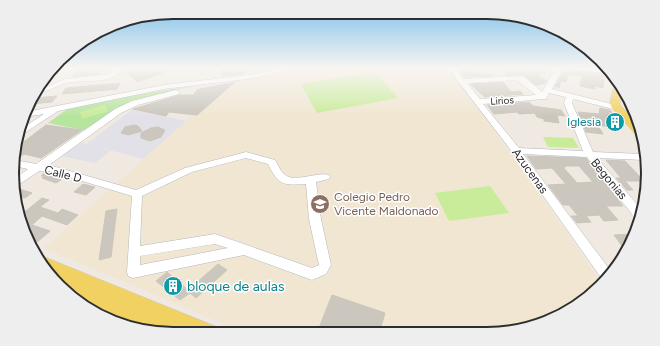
<svg xmlns="http://www.w3.org/2000/svg" width="660" height="346" viewBox="0 0 660 346" font-family="Figtree,sans-serif">
<style>
.industrial{fill:#e3e1e8}
.education{fill:#f0e6d1}
.green{fill:#b6e59e}
.pitch{fill:#c9ec9a}
.building{fill:#cbc7bf;stroke:#cbc5ba;fill-rule:evenodd}
.lines{fill:none;stroke-linecap:round;stroke-linejoin:round}
.minor-casing{stroke:#b4b7c1;stroke-width:1}
.major-casing{stroke:#c9c9c9;stroke-width:1}
.minor{fill:#fff;fill-rule:evenodd}
.major{fill:#f2d163;fill-rule:evenodd}
.labels{text-anchor:middle;stroke-width:3;stroke-linejoin:round;paint-order:stroke}
.far-street-label{font-size:10px;fill:#2e2e2e;stroke:#fff}
.culture-label{font-size:12px;fill:#0d838f;stroke:#fff;text-anchor:end}
.street-label{font-size:12px;fill:#2e2e2e;stroke:#fff}
.education-label{font-size:12px;fill:#785e54;stroke:#fff;text-anchor:start}
.near-culture-label{font-size:14px;fill:#0d838f;stroke:#fff;text-anchor:start}
.rim{fill:none;stroke:#2e2e2e;stroke-width:2}
</style>
<rect width="100%" height="100%" fill="#efe9e1"/>
<path class="industrial" d="M133,109L187,121L143,159L94,146L110,151L95,163L60,156L79,142L87,144Z"/>
<path class="education" d="M299,68H447L512,155L601,282L585,301L548,322L508,333H246L44,248L230,82Z"/>
<path class="green" d="M194,86L150,96L134,102L88,131L48,123L69,108L131,95Z"/>
<path class="pitch" d="M375,72L398,98L317,113L301,84Z
M105,105L108,111L82,119L80,112Z
M543,137L573,138L579,148L548,147Z
M490,186L509,213L449,221L435,193Z"/>
<path class="building" d="M78,68H102L99,74L72,77Z
M140,68H174V69L137,82L127,72Z
M220,68H251L244,74L223,76Z
M458,68H468L475,74L481,73L483,75L490,74L494,76L464,77Z
M521,68L526,69L537,68L545,73L537,75L547,81L545,83L536,85L523,75H506L505,71Z
M571,68L579,71L603,74L604,81L603,88L595,86V89L580,86L582,76L569,74Z
M564,70L569,71L566,82L561,81L559,88L555,86Z
M235,82L197,115L169,112L166,116L133,109L180,95H193L197,90L200,89Z
M503,82L511,92L520,91L523,94L485,97L470,84Z
M120,83L117,89L62,94L66,88Z
M34,95H38L36,98L57,96L52,102L30,104Z
M529,102L533,106L561,110L565,116L557,115L559,123L544,121V119L537,117L535,113L519,114L517,112L494,114L487,105Z
M600,108L610,110L624,126H598L603,134L586,132L578,112L599,114Z
M46,125L82,130L41,158L24,154L17,159H15V154L20,151L17,147Z
M134,125L138,126L142,131L128,135L121,133L125,127Z
M158,127L165,130L161,137L150,141L141,138V133L151,128Z
M527,156L586,158L623,206H606L618,220L604,221L599,215L586,216L591,222L577,223L571,216H578L569,205H563L548,185L566,184L552,168L536,169ZM565,166H579L593,182L577,183L563,167H566Z
M606,160L625,161L644,181H625L633,190H627L616,178H621Z
M45,172H49L65,177L56,183L42,178L44,176H41Z
M83,184L95,187L86,195L74,192Z
M16,188L29,192L32,193L25,198L15,195L14,189Z
M42,198L49,200L40,207L58,213L62,209L78,215L67,225L42,216L32,225L50,231L36,243L27,240L21,215Z
M117,209L111,257L99,260L106,211Z
M634,234L630,245L622,246L614,235Z
M218,264L227,270L196,298L190,293L180,300L156,281L167,272L188,290Z
M332,295L385,313L379,333H317Z"/>
<g class="lines">
<defs>
<path id="minor" d="M114,68H121L122,71C109,85 84,79 67,83C56,86 47,92 34,94L36,89L46,87L65,79L110,74L114,70Z
M283,68H297L256,78L164,89L58,111L17,138L18,131L44,114L24,117L26,112L164,85L256,74Z
M448,68H455L463,79L521,76L526,78L542,92L556,68H563L552,89L620,106L621,108L617,110L573,99L572,103L593,152L644,154V160L597,158L641,209L638,219L635,218L587,157L523,154L610,270L602,279L513,153ZM517,80L536,95L480,99L467,83ZM549,93L566,97L564,103L583,151L519,148L483,104L543,99H546Z
M576,68L610,70L612,74L579,70Z
M176,90L180,92L179,94L138,105L121,113L49,165L136,190L185,168L246,152L275,160C278,164 280,171 284,174C293,184 318,171 329,175L330,177L329,179L316,182L321,219L331,265L326,274L312,280L244,255L133,278L128,276L127,272L132,196L49,171H39L14,188L13,180L28,169L14,166L15,160L36,164L115,109L132,101ZM246,158L268,164C279,186 283,185 306,184L309,219L319,265L312,268L215,234L140,246L142,196L192,172ZM215,244L228,248L140,265V256Z"/>
<path id="major" d="M615,81H616L622,91L620,103L622,107L640,126L642,137L637,136L612,108L610,103Z
M42,256L217,327L219,333L184,332V334H163L134,326L84,304L59,287L52,277L55,276L50,274L38,257Z"/>
</defs>
<use href="#minor" class="minor-casing"/>
<use href="#major" class="major-casing"/>
<use href="#minor" class="minor"/>
<use href="#major" class="major"/>
</g>
<linearGradient id="sky" x2="0" y2="1"><stop stop-color="#7abfeb"/><stop offset="0.58" stop-color="#f8f5f2"/><stop offset="1" stop-color="#f8f5f2" stop-opacity="0"/></linearGradient>
<rect width="660" height="117" fill="url(#sky)"/>
<defs>
<symbol id="building-disc" viewBox="-11 -11 22 22"><circle r="9.5" fill="#0f9aa8" stroke="#fff"/><path d="M-4-6H4V6H1V3H-1V6H-4ZM-2.5-4.3h1.7v1.8h-1.7ZM.8-4.3h1.7v1.8H.8ZM-2.5-1h1.7V.8h-1.7ZM.8-1h1.7V.8H.8Z" fill="#fff"/></symbol>
<symbol id="university-disc" viewBox="-11 -11 22 22"><circle r="9.5" fill="#8d6e63" stroke="#fff"/><path d="M0-5L7-2L0 1L-7-2ZM-4 1L0 2.5L4 1V4Q0 6-4 4Z" fill="#fff"/></symbol>
</defs>
<g fill-rule="evenodd">
<use href="#building-disc" x="604" y="111" width="22" height="22"/>
<use href="#university-disc" x="309" y="193" width="22" height="22"/>
<use href="#building-disc" x="162" y="275" width="22" height="22"/>
</g>
<g class="labels">
<g class="far-street-label">
<text transform="translate(502 100) rotate(-4)" y="4">Lirios</text>
</g>
<g class="culture-label">
<text x="601" y="126">Iglesia</text>
</g>
<g class="street-label">
<text transform="translate(530 171) rotate(54)" y="4">Azucenas</text>
<text transform="translate(63 174) rotate(14)" y="4">Calle D</text>
<text transform="translate(609 179) rotate(50)" y="4">Begonias</text>
</g>
<g class="education-label">
<text x="334" y="201">Colegio Pedro<tspan x="334" dy="14">Vicente Maldonado</tspan></text>
</g>
<g class="near-culture-label">
<text x="187" y="291">bloque de aulas</text>
</g>
</g>
<path d="M0 0H660V346H0ZM173 19H487A154 154 0 0 1 641 173V173A154 154 0 0 1 487 327H173A154 154 0 0 1 19 173V173A154 154 0 0 1 173 19Z" fill="#eee" fill-rule="evenodd"/>
<path class="rim" d="M173 19H487A154 154 0 0 1 641 173V173A154 154 0 0 1 487 327H173A154 154 0 0 1 19 173V173A154 154 0 0 1 173 19Z"/>
</svg>
